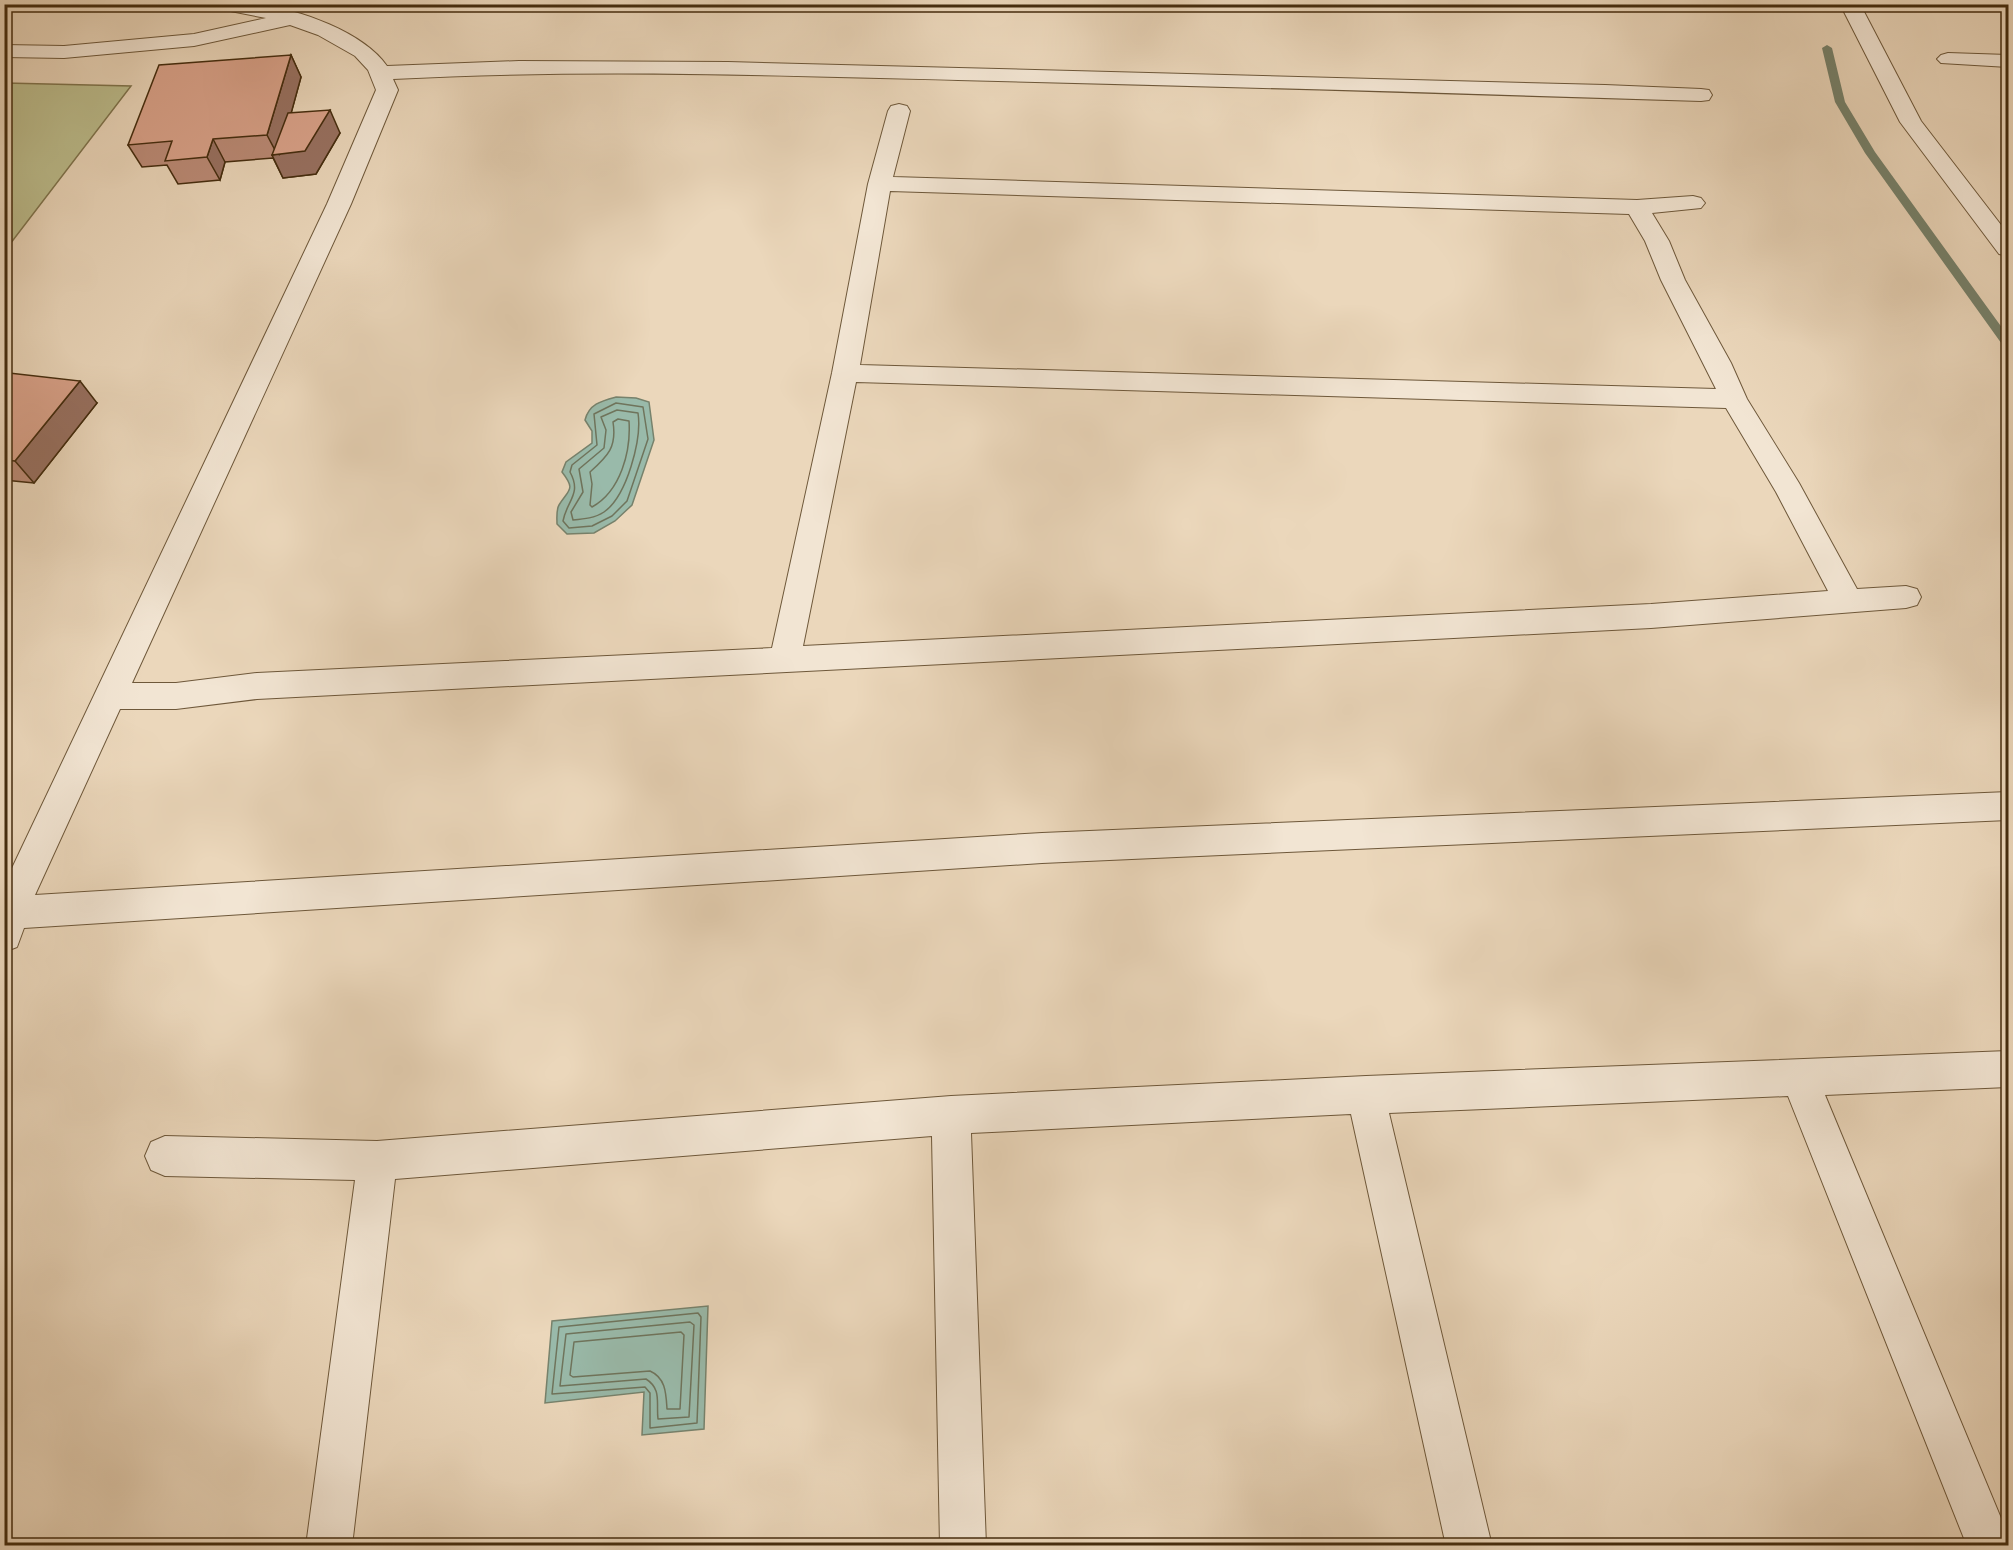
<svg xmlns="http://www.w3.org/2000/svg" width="2013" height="1550" viewBox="0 0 2013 1550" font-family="'Gentium Book Plus',serif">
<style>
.green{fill:#bcbd8d;stroke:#80754e;stroke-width:1.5}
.water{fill:#99baaa;stroke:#77826c;stroke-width:1.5}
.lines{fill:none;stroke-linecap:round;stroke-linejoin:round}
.shore{stroke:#6f745c;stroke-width:1.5}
.stream{fill:#77826c;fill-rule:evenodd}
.minor-casing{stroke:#6e583a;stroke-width:2}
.minor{fill:#f2e5d3;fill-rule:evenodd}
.wall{fill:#bb8b77;stroke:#452d0f;stroke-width:1.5}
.shaded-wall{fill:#987161;stroke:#452d0f;stroke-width:1.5}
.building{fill:#d9a28a;stroke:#452d0f;stroke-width:1.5}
</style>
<rect width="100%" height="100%" fill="#ebd7bb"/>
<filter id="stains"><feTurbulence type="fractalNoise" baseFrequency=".00333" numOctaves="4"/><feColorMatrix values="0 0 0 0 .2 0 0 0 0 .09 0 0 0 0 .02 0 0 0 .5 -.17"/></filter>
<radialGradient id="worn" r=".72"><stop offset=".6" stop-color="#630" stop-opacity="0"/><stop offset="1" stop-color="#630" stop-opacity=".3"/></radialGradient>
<path class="green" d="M5,83L131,86L7,248H4Z"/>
<path class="water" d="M616,397L636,398L649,402L654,440L632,505L615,521L594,533L567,534L557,524C557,518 556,510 559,505C569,489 576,490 562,472L566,462L592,443V431L585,420C589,404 601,401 616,397Z
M708,1306L704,1429L642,1435L644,1392L545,1403L552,1321Z"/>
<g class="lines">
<path class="shore" d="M616,403L643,407L648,439L627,501L612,516L592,526L569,528L563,521C567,500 582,494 570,472L572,465L597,445L594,414Z
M617,410L638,413C642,439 627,496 604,512C595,518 584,519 573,520L571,512L583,492L579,469L604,448L606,430L601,417Z
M618,419L629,421C631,451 621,491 592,507L590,505L592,484L590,472C608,456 617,447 613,422Z
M698,1313L701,1317L697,1423L650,1428V1393L645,1387L552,1394L559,1327Z
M690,1322L694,1325L689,1417L658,1419C656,1403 662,1389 646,1379L560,1386L566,1334Z
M681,1332L684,1335L680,1409H667C666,1394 666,1378 650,1371L573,1377L570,1375L574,1342Z"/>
<path class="stream" d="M1827,45L1832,48L1845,102L1875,152L2008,336V348L2004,347L1865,153L1835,102L1822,48Z"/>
<defs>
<path id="minor" d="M212,4C228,4 244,3 259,5C299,9 363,32 387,66L519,61L728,62L1605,85L1701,89L1709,90L1712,95L1709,100L1701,101C1453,93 1206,86 958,80C770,75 582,69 393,79L398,90L351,204L132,683H176L257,673L772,648L832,373L868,184L888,111L891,106L899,104L907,106L910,111L893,177L1637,200L1693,196L1701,198L1705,203L1701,208L1652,213L1669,241L1685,280L1731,363L1747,399L1799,483L1857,589L1906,586L1917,589L1921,597L1917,605L1906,608L1651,628L257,699L176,709H120L35,895L1042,833L2008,792V820L1042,863L24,928L17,947L4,952V885L327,204L376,90L368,70L355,56L318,35L290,25L194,46L64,58L4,57V45L64,46L194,34L266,18L215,8ZM890,191L1629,214L1645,241L1661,280L1716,389L860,365ZM856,382L1726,408L1776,492L1828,591L1651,604L803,646Z
M1840,4H1860L1921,121L2008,234V256L1999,254L1900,122Z
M1948,53L2008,55V67L1941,63L1937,59L1941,55Z
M2008,1051V1087L1825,1095L2008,1535V1546H1967L1788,1096L1389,1113L1492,1546H1446L1351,1114L971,1133L986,1546H940L932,1136L395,1179L352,1546H306L355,1180L165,1176L151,1170L145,1156L151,1142L165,1136L377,1141L951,1096L1366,1076Z"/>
</defs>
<use href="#minor" class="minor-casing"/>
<use href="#minor" class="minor"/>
</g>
<path class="wall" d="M291,55L301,77L291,113L340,133L316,174L283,178L273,158L225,162L220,180L178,184L167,165L142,167L128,145Z
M4,378L97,403L34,483L4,480Z"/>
<path class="shaded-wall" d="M291,55L301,77L280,154L330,110L340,133L316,174L283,178L272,155L277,154L267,135Z
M213,139L225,162L220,180L207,157Z
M80,381L97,403L34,483L15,461Z"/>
<path class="building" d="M291,55L267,135L213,139L207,157L165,161L172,141L128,145L159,65Z
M330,110L305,151L272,155L288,113Z
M9,373L80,381L15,461L4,460V378Z"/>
<rect width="2013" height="1550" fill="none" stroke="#ebd7bb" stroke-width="24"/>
<rect x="6" y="6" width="2001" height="1538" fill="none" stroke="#452d0f" stroke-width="3"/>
<rect x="12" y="12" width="1989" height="1526" fill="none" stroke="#452d0f" stroke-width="1.5"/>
<rect width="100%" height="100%" filter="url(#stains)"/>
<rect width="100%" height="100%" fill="url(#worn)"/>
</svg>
